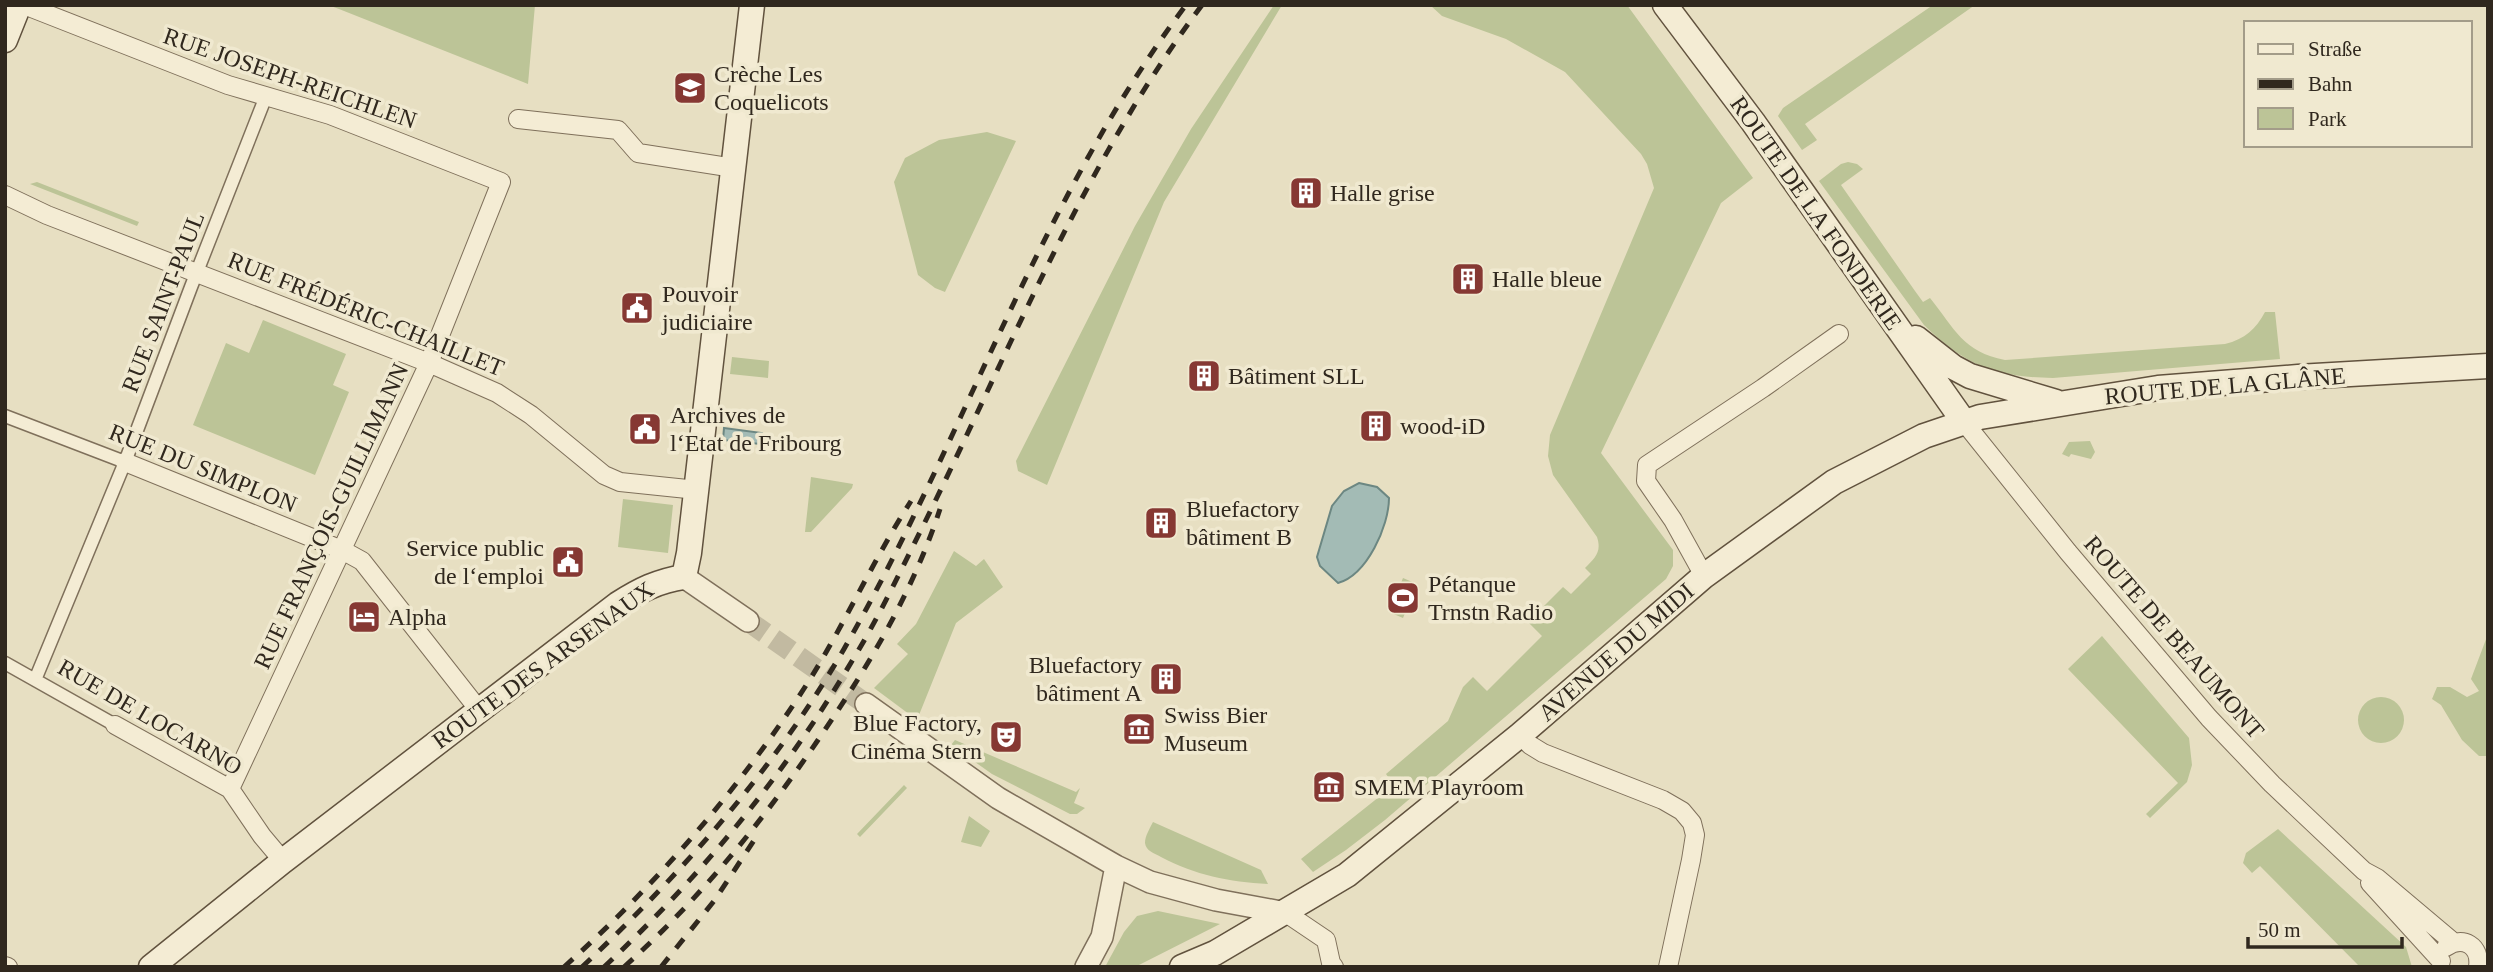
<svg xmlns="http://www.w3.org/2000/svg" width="2493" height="972" viewBox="0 0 2493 972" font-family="Georgia,serif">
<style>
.green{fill:#bcc497}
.water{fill:#a3bbb5;stroke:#6c8782;stroke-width:2}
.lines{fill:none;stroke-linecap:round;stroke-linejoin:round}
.tertiary-tunnel{stroke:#c2baa1;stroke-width:21;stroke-dasharray:21 10;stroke-linecap:butt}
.pedestrian-casing{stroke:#7f705b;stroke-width:15}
.minor-casing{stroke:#7f705b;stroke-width:20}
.tertiary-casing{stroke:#7f705b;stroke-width:24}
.secondary-casing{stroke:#61523e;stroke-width:27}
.pedestrian{stroke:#f4ecd4;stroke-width:12}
.minor{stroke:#f4ecd4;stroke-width:18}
.tertiary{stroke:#f4ecd4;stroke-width:21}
.secondary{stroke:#f4ecd4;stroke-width:24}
.rail{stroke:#30281e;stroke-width:5;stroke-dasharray:12 12;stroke-linecap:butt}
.labels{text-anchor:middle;stroke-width:7;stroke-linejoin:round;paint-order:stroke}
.poi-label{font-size:24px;fill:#30281e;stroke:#f0e9d0;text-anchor:start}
.street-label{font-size:24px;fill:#30281e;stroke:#f0e9d0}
</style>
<rect width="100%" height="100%" fill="#e7dfc2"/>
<path class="green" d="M328,5H535L528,84L339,9Z
M1274,5H1282L1164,202L1047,485L1018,471L1016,461L1135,226L1191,129Z
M1430,5H1627L1753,178L1721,203L1601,453L1673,550V566L1666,579L1385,820L1346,850L1313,872L1301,859L1394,785L1386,774L1448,721L1463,687L1473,677L1487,691L1542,636L1528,622L1563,587L1571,594L1591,574L1585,568C1595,558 1602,552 1597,537L1553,475L1548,456L1550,435L1654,188L1647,164L1641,154L1565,72L1506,39L1442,16Z
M1933,5H1975L1805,124L1817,140L1802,150L1778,116L1783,108Z
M987,132L1016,141L945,292L935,288L918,275L894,182L905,158L939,140Z
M1848,162L1857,164L1863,169L1841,185L1915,291L1923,302L1930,298C1955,329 1963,352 2005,360L2225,344C2245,339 2256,329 2265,312H2275L2280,359L2053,378C1995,377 1966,366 1924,325L1819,181L1841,164Z
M37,182L139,222L137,226L30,184Z
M263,320L346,354L333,385L349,392L315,475L193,425L226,343L249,353Z
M732,357L769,361L768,378L730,374Z
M2090,441L2095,452L2091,459L2071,454L2069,457L2062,454L2069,442Z
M811,477L853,484L852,488L811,532H805Z
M623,499L673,505L668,553L618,547Z
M954,551L976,566L984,559L1003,587L956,623L917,720L874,688L908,654L897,644L916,624Z
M1403,578L1417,584L1403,618L1389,612Z
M2488,634V756H2479L2462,740L2441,705L2432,699L2437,687H2450L2467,697L2479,691L2471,679Z
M2102,636L2189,738L2192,765L2187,782L2150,818L2146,814L2178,783L2068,669Z
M2358 720a23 23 0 1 1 46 0a23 23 0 1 1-46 0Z
M955,740L1076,792L1080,788L1074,803L1085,808L1077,814H1070L992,774L951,745Z
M904,785L907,788L860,837L857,834Z
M969,816L990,831L981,847L961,842Z
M1153,822L1261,870L1268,884C1229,882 1195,875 1161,857C1154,853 1146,851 1145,843C1145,836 1150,828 1153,822Z
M2278,829L2406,947L2412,967H2360L2260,866L2252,873L2243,863L2246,853Z
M1158,911L1220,924L1135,967H1105L1124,932L1137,916Z"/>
<path class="water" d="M724,428L762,433L760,444L723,440Z
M1359,483L1377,487L1389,498C1389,526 1367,575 1338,583L1320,566L1317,557L1332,506L1344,491Z"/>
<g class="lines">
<path class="tertiary-tunnel" d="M748,621L866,704"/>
<defs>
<path id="pedestrian" d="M5,416L125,462
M5,663L115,725
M35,680L125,462L191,287L266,96"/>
<path id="minor" d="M24,5L228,85L330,115L501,182L429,363L230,789
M518,119L618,130L638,153L734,168
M5,195L47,215L429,363L497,393L531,415L604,475L620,482L697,490
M1964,422L2068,552L2209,718L2272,784L2364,871L2377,878L2453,942
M125,462L342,550L362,561L479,710
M1704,576L1673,520L1646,481L1647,465L1763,388L1839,334
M115,725L230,789L262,836L283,861
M1520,735L1530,745L1543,753L1663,800L1682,811L1692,823L1695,835L1691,860L1668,967
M2370,883L2441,961
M1286,913L1326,940L1331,963L1334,967
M2446,947C2463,935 2481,946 2478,967
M5,966L8,967"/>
<path id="tertiary" d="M684,577L748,621
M866,704L998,798L1116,866L1150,882L1216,900L1286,913
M1086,967L1102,937L1116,866"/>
<path id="secondary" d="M1665,5L1753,122L1964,422
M5,40L19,5
M1916,338L1953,367L1970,376L2056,402
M151,967L283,861L618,604C640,590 658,581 684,577L689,553L752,5
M1182,967L1215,953L1347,875L1520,735L1704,576L1834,482L1924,436L1980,417L2158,388L2298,377L2488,366"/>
</defs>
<use href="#pedestrian" class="pedestrian-casing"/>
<use href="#minor" class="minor-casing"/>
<use href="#tertiary" class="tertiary-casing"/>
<use href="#secondary" class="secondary-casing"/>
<use href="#pedestrian" class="pedestrian"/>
<use href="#minor" class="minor"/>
<use href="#tertiary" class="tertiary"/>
<use href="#secondary" class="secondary"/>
<path class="rail" d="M564,967C659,882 744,784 812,676C847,619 875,557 911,501
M582,967C683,872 774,770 844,649C965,438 1039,200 1186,5
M604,967C701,876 784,776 852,661C879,617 901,570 924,524C1010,350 1085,161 1202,5
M624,967C699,900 762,822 818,740C868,667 912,594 940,509
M661,967L714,901L755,839"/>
</g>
<defs>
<symbol id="school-square" viewBox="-11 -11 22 22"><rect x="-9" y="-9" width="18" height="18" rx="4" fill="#863833" stroke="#f0e9d0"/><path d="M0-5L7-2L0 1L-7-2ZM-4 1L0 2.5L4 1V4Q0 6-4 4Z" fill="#fff"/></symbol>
<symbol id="building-square" viewBox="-11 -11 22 22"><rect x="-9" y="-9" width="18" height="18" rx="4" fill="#863833" stroke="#f0e9d0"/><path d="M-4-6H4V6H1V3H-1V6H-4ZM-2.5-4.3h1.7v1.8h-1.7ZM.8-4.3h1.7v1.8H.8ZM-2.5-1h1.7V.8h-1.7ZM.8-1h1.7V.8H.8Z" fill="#fff"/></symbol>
<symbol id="civic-square" viewBox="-11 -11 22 22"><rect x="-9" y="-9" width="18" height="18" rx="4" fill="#863833" stroke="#f0e9d0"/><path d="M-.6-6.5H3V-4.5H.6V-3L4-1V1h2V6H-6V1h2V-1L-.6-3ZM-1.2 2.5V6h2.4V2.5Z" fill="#fff"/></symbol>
<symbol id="stadium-square" viewBox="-11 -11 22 22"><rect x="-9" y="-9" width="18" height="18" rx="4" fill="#863833" stroke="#f0e9d0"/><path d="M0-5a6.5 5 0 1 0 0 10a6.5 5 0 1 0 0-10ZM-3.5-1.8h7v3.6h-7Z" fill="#fff"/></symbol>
<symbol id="hotel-square" viewBox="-11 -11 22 22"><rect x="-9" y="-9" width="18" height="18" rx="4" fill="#863833" stroke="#f0e9d0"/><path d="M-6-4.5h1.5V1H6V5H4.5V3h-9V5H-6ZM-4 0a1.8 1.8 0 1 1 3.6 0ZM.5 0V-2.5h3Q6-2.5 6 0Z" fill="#fff"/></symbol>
<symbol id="museum-square" viewBox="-11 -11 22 22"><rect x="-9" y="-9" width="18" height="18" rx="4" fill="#863833" stroke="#f0e9d0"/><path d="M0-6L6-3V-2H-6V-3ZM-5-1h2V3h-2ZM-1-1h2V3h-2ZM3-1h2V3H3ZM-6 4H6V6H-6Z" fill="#fff"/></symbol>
<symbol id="theatre-square" viewBox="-11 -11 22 22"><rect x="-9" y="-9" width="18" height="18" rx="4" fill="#863833" stroke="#f0e9d0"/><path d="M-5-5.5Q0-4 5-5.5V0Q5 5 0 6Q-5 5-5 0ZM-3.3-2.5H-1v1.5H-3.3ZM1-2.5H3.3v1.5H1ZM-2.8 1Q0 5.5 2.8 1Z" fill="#fff"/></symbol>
</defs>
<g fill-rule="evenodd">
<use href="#school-square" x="671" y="69" width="38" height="38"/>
<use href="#building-square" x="1287" y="174" width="38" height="38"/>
<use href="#building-square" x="1449" y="260" width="38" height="38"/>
<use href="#civic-square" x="618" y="289" width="38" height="38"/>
<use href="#building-square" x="1185" y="357" width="38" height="38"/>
<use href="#building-square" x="1357" y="407" width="38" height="38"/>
<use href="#civic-square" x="626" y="410" width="38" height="38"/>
<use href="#building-square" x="1142" y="504" width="38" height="38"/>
<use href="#civic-square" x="549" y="543" width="38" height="38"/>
<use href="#stadium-square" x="1384" y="579" width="38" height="38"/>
<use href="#hotel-square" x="345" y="598" width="38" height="38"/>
<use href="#building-square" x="1147" y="660" width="38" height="38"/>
<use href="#museum-square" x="1120" y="710" width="38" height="38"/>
<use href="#theatre-square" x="987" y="718" width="38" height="38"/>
<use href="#museum-square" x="1310" y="768" width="38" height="38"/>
</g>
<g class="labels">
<g class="poi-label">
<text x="714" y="82">Crèche Les<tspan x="714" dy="28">Coquelicots</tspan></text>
<text x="1330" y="201">Halle grise</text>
<text x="1492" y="287">Halle bleue</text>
<text x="662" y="302">Pouvoir<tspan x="662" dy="28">judiciaire</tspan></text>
<text x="1228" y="384">Bâtiment SLL</text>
<text x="670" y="423">Archives de<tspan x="670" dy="28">l‘Etat de Fribourg</tspan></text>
<text x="1400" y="434">wood-iD</text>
<text x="1186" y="517">Bluefactory<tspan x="1186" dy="28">bâtiment B</tspan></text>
<text x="544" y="556" text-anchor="end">Service public<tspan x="544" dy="28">de l‘emploi</tspan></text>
<text x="1428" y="592">Pétanque<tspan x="1428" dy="28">Trnstn Radio</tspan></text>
<text x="388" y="625">Alpha</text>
<text x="1142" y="673" text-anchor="end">Bluefactory<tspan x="1142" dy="28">bâtiment A</tspan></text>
<text x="1164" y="723">Swiss Bier<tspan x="1164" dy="28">Museum</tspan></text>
<text x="982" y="731" text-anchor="end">Blue Factory,<tspan x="982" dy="28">Cinéma Stern</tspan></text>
<text x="1354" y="795">SMEM Playroom</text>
</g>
<g class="street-label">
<text transform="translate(290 78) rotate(19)" y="8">RUE JOSEPH-REICHLEN</text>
<text transform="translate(1816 213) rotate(55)" y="8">ROUTE DE LA FONDERIE</text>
<text transform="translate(163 302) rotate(-69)" y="8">RUE SAINT-PAUL</text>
<text transform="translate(366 314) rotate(22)" y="8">RUE FRÉDÉRIC-CHAILLET</text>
<text transform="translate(2225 386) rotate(-5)" y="8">ROUTE DE LA GLÂNE</text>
<text transform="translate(203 468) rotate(22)" y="8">RUE DU SIMPLON</text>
<text transform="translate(331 516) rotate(-65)" y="8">RUE FRANÇOIS-GUILLIMANN</text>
<text transform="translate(2174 637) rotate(49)" y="8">ROUTE DE BEAUMONT</text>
<text transform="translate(1616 652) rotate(-41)" y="8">AVENUE DU MIDI</text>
<text transform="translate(543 665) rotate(-36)" y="8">ROUTE DES ARSENAUX</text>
<text transform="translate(150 717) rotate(30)" y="8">RUE DE LOCARNO</text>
</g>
</g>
<rect width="2493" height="972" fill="none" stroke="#30281e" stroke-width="14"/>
<rect x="2244" y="21" width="228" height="126" fill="#f0e9d0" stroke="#a39c89" stroke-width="2"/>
<rect x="2258" y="44" width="35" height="10" fill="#f4ecd4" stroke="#a39c89" stroke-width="2"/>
<text x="2308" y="56" font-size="21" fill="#30281e">Straße</text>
<rect x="2258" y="79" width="35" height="10" fill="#30281e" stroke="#a39c89" stroke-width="2"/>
<text x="2308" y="91" font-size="21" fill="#30281e">Bahn</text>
<rect x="2258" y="108" width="35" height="21" fill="#bcc497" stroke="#a39c89" stroke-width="2"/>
<text x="2308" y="126" font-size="21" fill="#30281e">Park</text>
<path d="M2248 937v10h154v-10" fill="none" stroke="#30281e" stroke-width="3.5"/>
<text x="2258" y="937" font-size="21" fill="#30281e" stroke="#f0e9d0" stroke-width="5" paint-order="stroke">50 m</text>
</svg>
